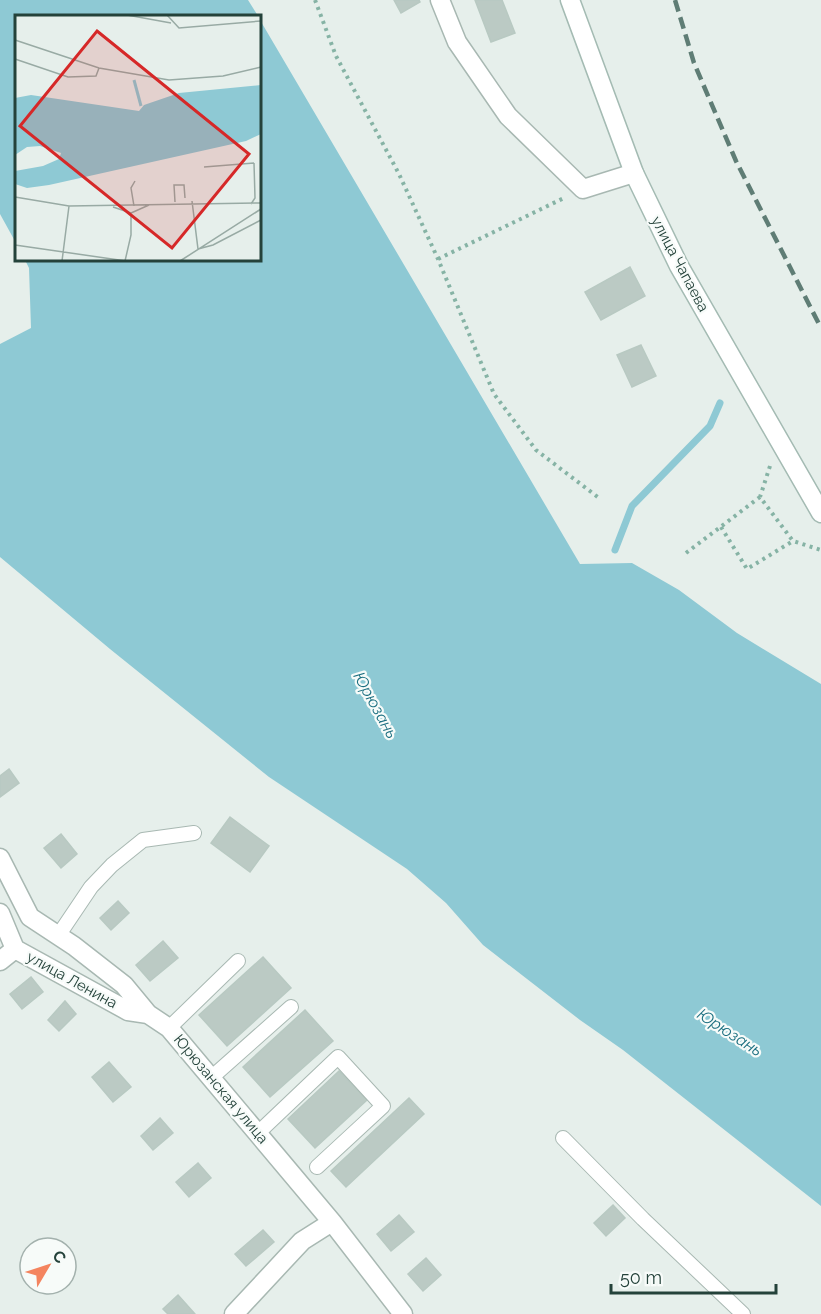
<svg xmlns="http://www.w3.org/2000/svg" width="821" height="1314" viewBox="0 0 821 1314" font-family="Raleway,sans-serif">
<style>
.water{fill:#8ec9d4}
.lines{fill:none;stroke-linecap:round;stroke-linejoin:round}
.stream{stroke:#8ec9d4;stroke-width:7}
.building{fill:#bbcac4;stroke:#b8c9c2;stroke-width:1.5}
.lane-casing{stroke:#a8b8b2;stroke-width:16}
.street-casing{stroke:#a8b8b2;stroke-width:21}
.secondary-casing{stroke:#a4bbb3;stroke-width:21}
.path{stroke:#86b3a5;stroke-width:4;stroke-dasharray:3 4.5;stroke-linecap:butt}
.lane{stroke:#fff;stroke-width:14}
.street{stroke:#fff;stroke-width:18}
.secondary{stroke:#fff;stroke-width:18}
.rail{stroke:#5f7d75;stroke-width:4.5;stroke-dasharray:12 6;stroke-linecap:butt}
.labels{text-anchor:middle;stroke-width:4.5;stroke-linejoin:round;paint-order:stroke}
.street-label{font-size:15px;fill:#24423a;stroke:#f7fbf9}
.water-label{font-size:16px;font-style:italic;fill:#1c6f80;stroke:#f7fbf9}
.inset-river{fill:none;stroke:#8ec9d4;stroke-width:3}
.inset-road{fill:none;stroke:#98aaa4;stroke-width:1.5}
.view{fill:#d62828;fill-opacity:0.15;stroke:#d62828;stroke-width:3}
.inset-edge{fill:none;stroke:#24423a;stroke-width:3}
</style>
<rect width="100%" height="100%" fill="#e6efeb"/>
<path class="water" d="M0,0H248L258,16H16V243L0,214Z
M260,20L580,564L632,563L679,590L737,633L821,684V1206L623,1050L580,1020L483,945L446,903L407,869L269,777L110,649L0,557V344L31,328L29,268L25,260H260Z"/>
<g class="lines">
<path class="stream" d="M615,550L632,506L710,426L720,403"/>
</g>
<path class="building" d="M394,0H419L420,2L401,13Z
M475,0H502L515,33L491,42Z
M630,267L645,296L601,320L585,292Z
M641,345L656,376L632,387L617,355Z
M9,769L19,783L0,797V776Z
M230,817L269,846L250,872L211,843Z
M61,834L77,854L61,868L44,848Z
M118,901L129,913L111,930L100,918Z
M163,941L178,958L150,981L136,965Z
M263,957L291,988L227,1046L199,1015Z
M31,977L43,992L22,1009L10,994Z
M65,1001L76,1014L59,1031L48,1020Z
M305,1010L333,1041L270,1097L243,1067Z
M109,1062L131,1087L113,1102L92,1077Z
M339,1071L367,1100L315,1148L288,1119Z
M409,1098L424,1114L346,1187L331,1171Z
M160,1118L173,1133L153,1150L141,1136Z
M198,1163L211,1178L189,1197L176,1182Z
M613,1205L625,1218L606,1236L594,1223Z
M399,1215L414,1232L391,1251L377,1234Z
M263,1230L274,1242L246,1266L235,1254Z
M426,1258L441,1275L423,1291L408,1274Z
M178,1295L195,1314H168L163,1309Z"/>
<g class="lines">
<defs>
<path id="lane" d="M58,936L91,887L112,865L143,840L194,833
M169,1028L238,961
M211,1078L291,1007
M258,1133L338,1057L383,1106L317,1167
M563,1138L643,1219L743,1314"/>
<path id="street" d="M440,0L457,42L508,116L583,189L634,173
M0,858L30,917L74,946L124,985L148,1014L169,1028L332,1222L403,1314
M0,913L15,949
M0,961L15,949L128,1011L148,1014
M234,1314L302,1241L332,1222"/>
<path id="secondary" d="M570,0L634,173L679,266L821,513"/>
</defs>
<use href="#lane" class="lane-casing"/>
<use href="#street" class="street-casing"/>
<use href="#secondary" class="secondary-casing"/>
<path class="path" d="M315,0L336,56L399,174L438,259L494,394L536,450L599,498
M438,259L566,197
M770,466L760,497L793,541L821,550
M721,527L747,569L793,541
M686,553L760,497"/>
<use href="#lane" class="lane"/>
<use href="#street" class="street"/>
<use href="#secondary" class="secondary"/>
<path class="rail" d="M675,0L694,63L736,161L821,328"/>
</g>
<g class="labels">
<g class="street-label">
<text transform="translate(680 264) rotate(62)" y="5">улица Чапаева</text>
<text transform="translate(72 980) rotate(29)" y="5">улица Ленина</text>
<text transform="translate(221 1089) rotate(50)" y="5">Юрюзанская улица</text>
</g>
<g class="water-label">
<text transform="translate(376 705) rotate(61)" y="6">Юрюзань</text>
<text transform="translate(730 1032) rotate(33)" y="6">Юрюзань</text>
</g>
</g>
<g transform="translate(15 15)">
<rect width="246" height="246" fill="#e6efeb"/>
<path d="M246,70V119L231,126L34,170L12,173L0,169V156L28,151L44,144L46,138L25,131L12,132L0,140V83L16,80L124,96L129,90L164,78Z" fill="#8ec9d4"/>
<path class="inset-river" d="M119,65L126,91"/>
<path class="inset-road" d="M112,0L156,8M152,0L164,13L246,6M0,25L84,53L154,65L208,61L246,52M0,44L53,62L81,61L84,53M189,152L239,148M0,182L54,191L246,188M177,186L183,234L198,230L246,205M160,187L159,170H169L170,183M236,189L240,183L239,148M119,191L116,173L120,166M98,192L116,198M0,230L111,246M47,246L54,191M110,246L116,220V198L134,190M165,246L246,194"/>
<path class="view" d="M82,16L234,139L157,233L5,111Z"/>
<rect width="246" height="246" class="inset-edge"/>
</g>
<g transform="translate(48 1266) rotate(51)"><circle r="28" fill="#f7fbf9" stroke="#a3b1ad" stroke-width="1.5"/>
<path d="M0-4.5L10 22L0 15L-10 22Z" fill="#f4845f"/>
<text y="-9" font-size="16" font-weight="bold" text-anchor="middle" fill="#24423a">С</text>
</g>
<path d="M611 1284v9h165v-9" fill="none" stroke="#24423a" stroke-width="3"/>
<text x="620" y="1284" font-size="18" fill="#24423a" stroke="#f7fbf9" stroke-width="4.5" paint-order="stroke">50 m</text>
</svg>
